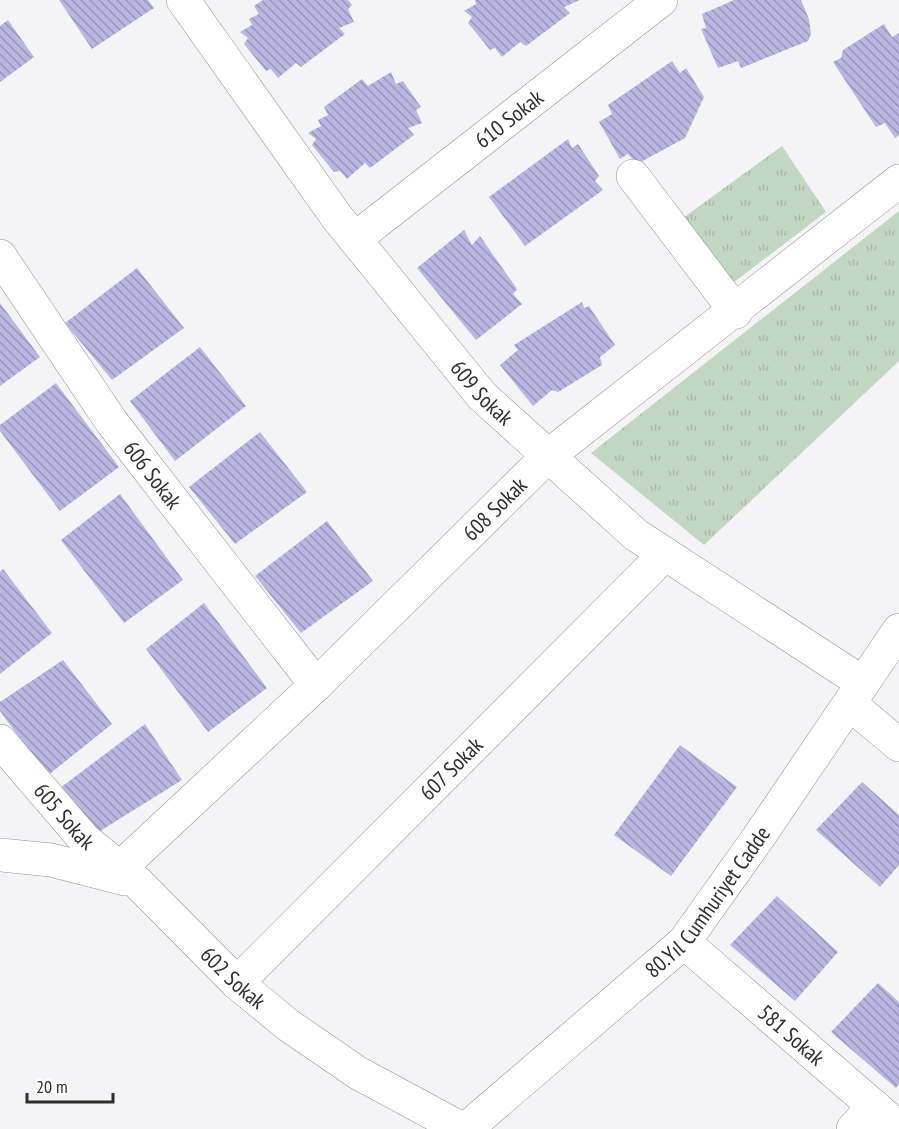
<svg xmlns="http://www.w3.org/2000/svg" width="899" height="1129" viewBox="0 0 899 1129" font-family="'PT Sans Narrow',sans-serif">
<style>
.park{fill:url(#park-tufts)}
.building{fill:url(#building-back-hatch)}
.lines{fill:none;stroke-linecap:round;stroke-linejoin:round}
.minor-casing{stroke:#929293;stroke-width:34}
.minor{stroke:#fff;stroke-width:33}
.labels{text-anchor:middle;stroke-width:5;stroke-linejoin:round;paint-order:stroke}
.street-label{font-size:22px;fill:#2d2d2e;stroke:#fff}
</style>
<defs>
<pattern id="park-tufts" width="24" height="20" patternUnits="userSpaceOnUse" patternTransform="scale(1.5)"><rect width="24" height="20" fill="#c2d7c2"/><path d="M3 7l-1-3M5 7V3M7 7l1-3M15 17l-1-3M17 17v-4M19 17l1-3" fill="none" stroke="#a7b9a7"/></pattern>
<pattern id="building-back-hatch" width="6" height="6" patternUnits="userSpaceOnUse" patternTransform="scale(1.5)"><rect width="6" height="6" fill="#b9b7e2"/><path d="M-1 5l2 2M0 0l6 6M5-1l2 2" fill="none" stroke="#9795b8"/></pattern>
</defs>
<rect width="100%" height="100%" fill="#f4f4f6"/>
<path class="park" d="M782,146L826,212L733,283L683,218Z
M899,211V361L704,545L591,453Z"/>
<path class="building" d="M59,0H148L154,8L92,49Z
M263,0H348L352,5L348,9L354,22L339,28L345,34L301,67L296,63L278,78L271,69L266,71L244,44L248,38L240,32L252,25L249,19L259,14L254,6Z
M475,0H580L564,7L570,13L526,46L520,42L502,57L495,48L490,50L468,23L472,17L464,11L476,4Z
M734,0H801L809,19L811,34L808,41L741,68L738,61L718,68L701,29L706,28L702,14Z
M8,20L34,57L0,82V26Z
M884,24L892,37L899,33V135L895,138L885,123L876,127L833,62L841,58L843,50Z
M672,61L680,73L686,68L704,97L685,138L637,164L628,154L620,159L599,122L612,114L608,105Z
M391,72L396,84L403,81L421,107L416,110L422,123L408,128L414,135L370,168L365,163L347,179L340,171L334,172L312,145L316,139L308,133L321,126L318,120L328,115L324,107L362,79L368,86Z
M568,139L572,148L578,144L599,176L595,181L603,190L525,246L489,197Z
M464,230L472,245L480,236L517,289L513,294L522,304L476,340L417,268Z
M137,268L184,328L112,380L65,323Z
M582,302L584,308L589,306L615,345L600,357L602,365L558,392L552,390L533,406L500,365L518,350L514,345Z
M0,303L40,357L0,386Z
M200,347L246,406L175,461L130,401Z
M56,383L119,467L60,511L0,431V425Z
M260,432L307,492L235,544L189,487Z
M120,494L183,580L124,623L61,540Z
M327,521L373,581L301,633L255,576Z
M3,569L52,633L0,674V572Z
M204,603L267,688L208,732L146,649Z
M63,660L112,724L47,776L0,711V702Z
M145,724L182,780L97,833L60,788Z
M680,745L737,787L671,876L614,835Z
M862,782L899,815V865L880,887L816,830Z
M777,896L838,952L795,1001L730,945Z
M878,983L899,1002V1084L896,1088L831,1032Z"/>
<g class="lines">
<defs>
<g id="minor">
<path id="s1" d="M183,0L336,216L482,396L636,535L863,683"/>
<path d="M633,176L736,312"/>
<path id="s2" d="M356,238L661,0"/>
<path id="s3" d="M0,256L111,421L316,685"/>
<path d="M850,704L899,745"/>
<path id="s4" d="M0,741L84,839L138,883L237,983L288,1025L358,1073L462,1129"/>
<path d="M0,855L51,860L125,879"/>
<path id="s5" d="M120,868L316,685L548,456L899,181"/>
<path id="s6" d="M684,942L899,1128"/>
<path id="s7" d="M237,983L665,554"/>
<path id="s8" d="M466,1129L684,942L758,838L899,630"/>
<path d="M853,1129L874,1106"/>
</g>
</defs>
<use href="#minor" class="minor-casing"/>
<use href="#minor" class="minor"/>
</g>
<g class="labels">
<g class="street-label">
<text dy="8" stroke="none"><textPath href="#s2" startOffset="194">610 Sokak</textPath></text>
<text dy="8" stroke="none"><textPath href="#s1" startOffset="494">609 Sokak</textPath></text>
<text dy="8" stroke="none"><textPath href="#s3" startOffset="267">606 Sokak</textPath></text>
<text dy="8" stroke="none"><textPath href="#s5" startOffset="519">608 Sokak</textPath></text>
<text dy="8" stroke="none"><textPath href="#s7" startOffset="303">607 Sokak</textPath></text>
<text dy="8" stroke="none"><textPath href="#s4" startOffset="99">605 Sokak</textPath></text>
<text dy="8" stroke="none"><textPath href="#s8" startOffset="333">80.Yıl Cumhuriyet Cadde</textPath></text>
<text dy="8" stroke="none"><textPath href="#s4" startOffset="333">602 Sokak</textPath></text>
<text dy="8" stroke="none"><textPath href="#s6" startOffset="142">581 Sokak</textPath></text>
</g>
</g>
<path d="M27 1093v9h86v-9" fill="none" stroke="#2d2d2e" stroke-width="3"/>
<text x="36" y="1093" font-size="18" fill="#2d2d2e" stroke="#ffffff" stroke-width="4.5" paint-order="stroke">20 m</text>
</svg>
